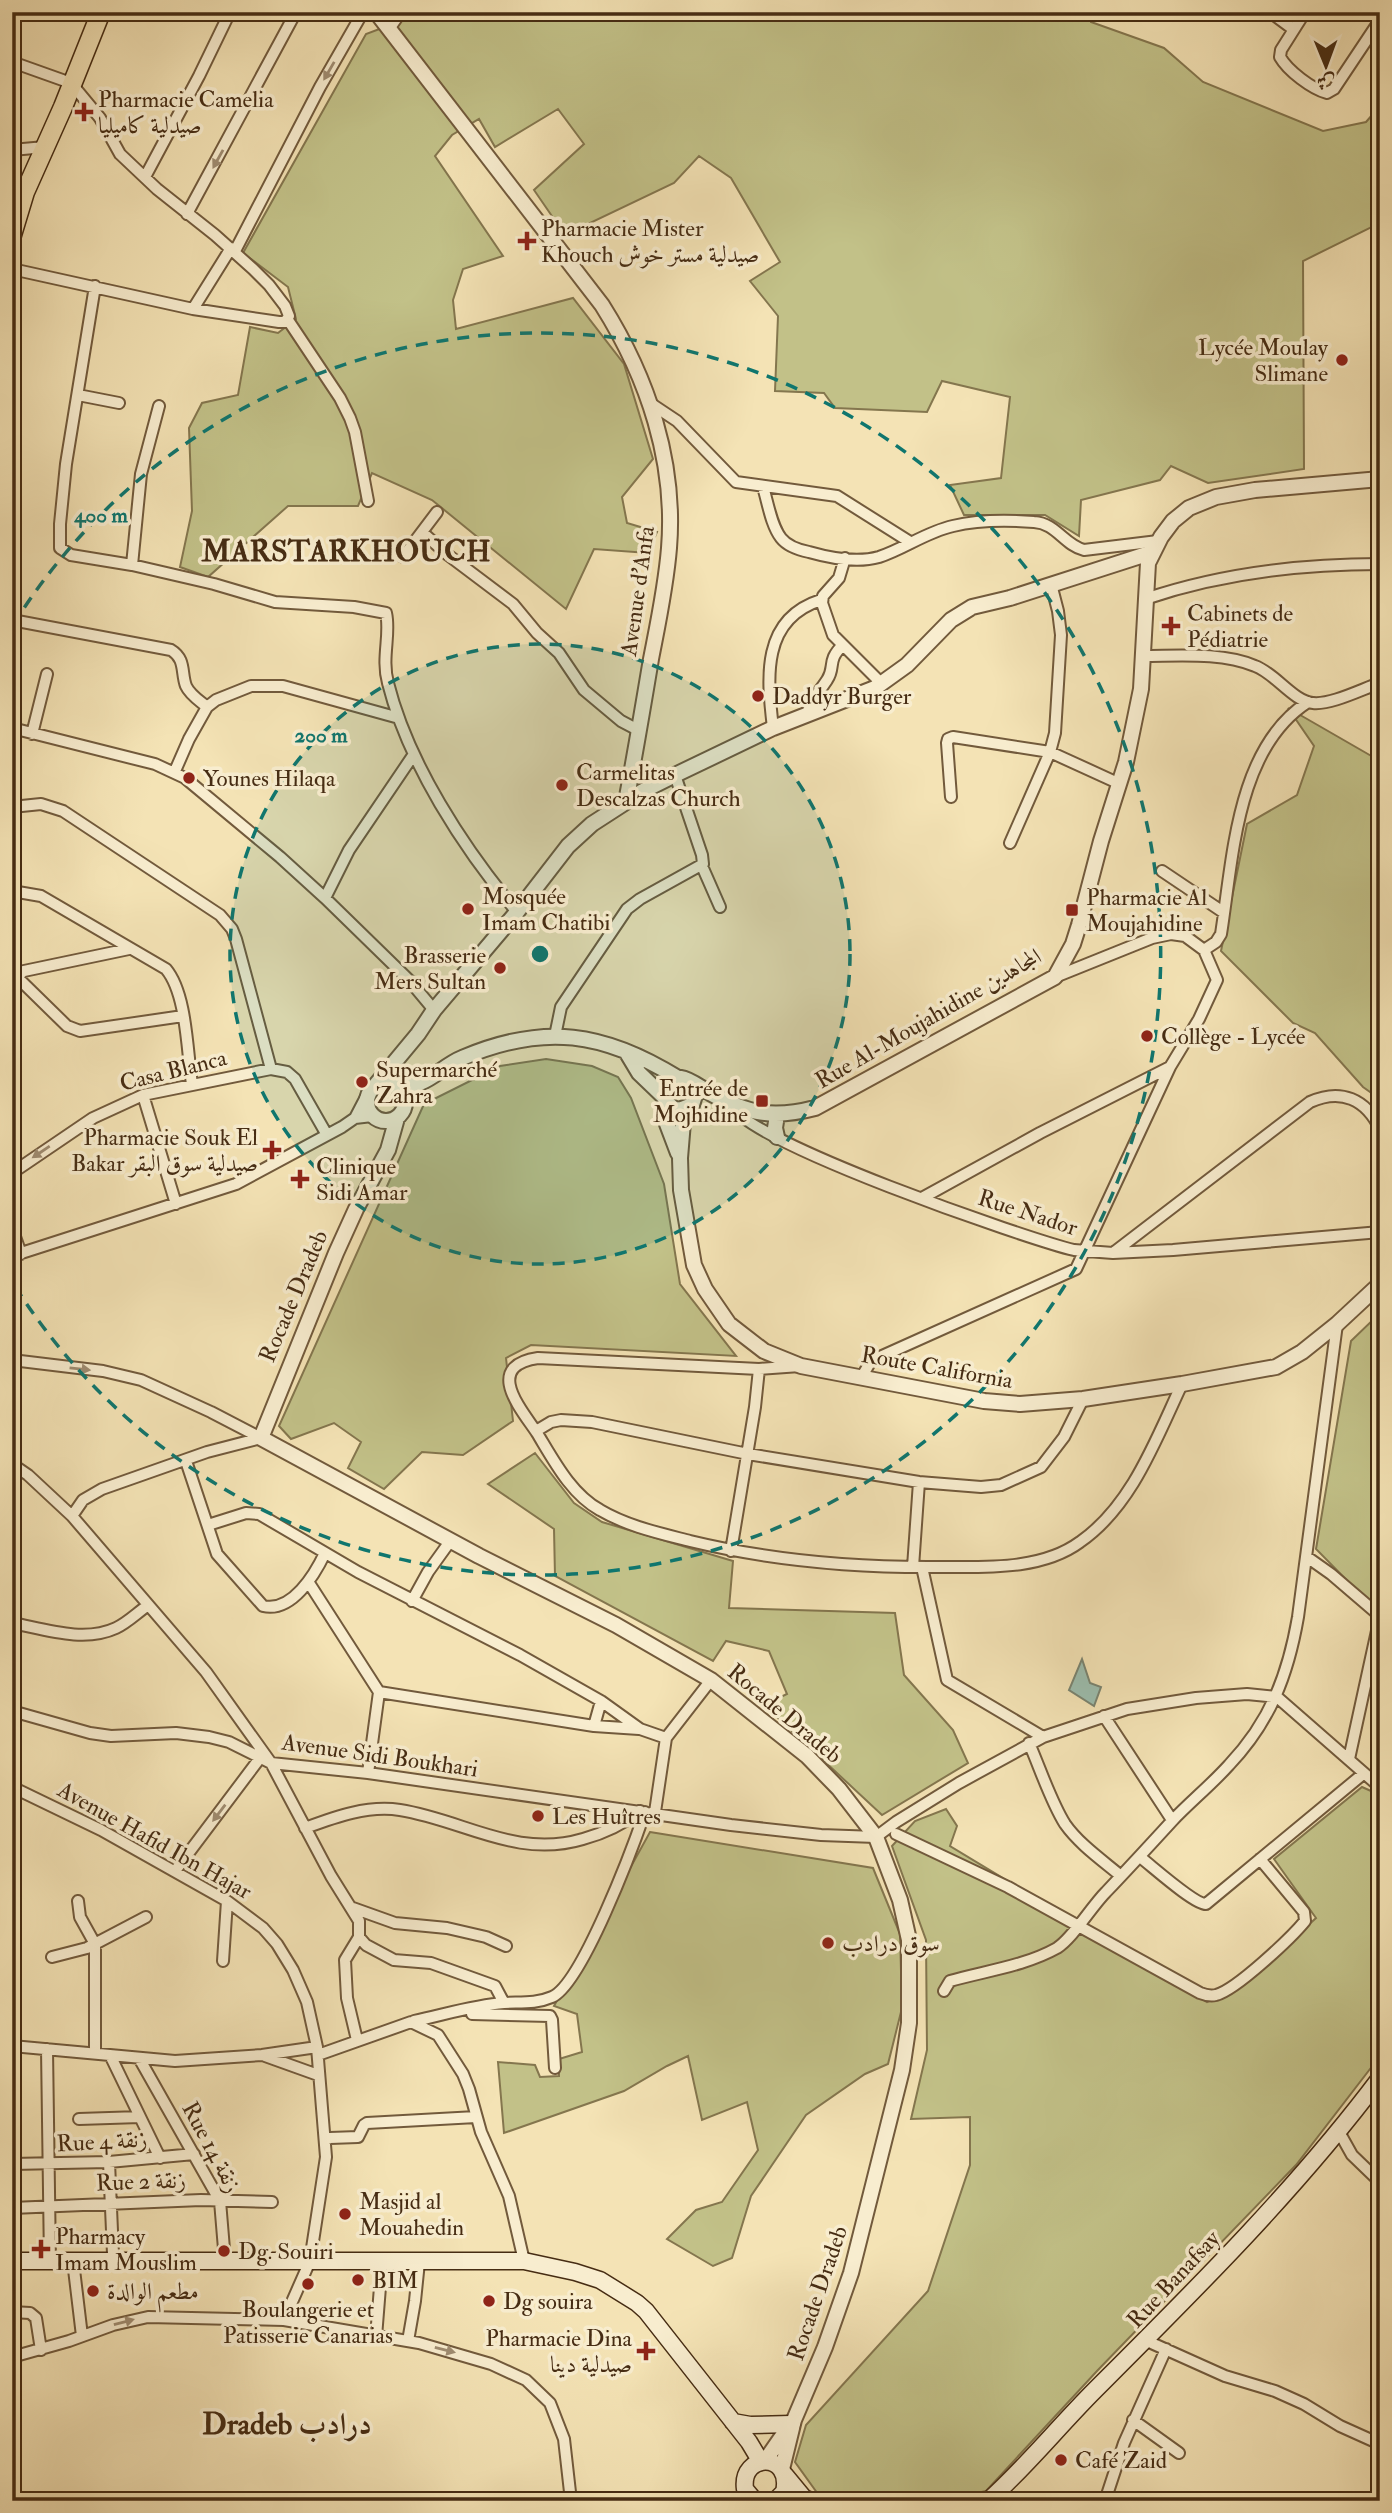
<svg xmlns="http://www.w3.org/2000/svg" width="1392" height="2513" viewBox="0 0 1392 2513" font-family="'IM FELL Double Pica',Amiri,serif">
<style>
.green{fill:#c2c188;stroke:#84764e;stroke-width:2}
.water{fill:#9cbeaf;stroke:#7a8471;stroke-width:2}
.lines{fill:none;stroke-linecap:round;stroke-linejoin:round}
.minor-casing{stroke:#725a3c;stroke-width:14}
.tertiary-casing{stroke:#725a3c;stroke-width:18}
.secondary-casing{stroke:#462c13;stroke-width:19}
.primary-casing{stroke:#462c13;stroke-width:21}
.minor{stroke:#f8edcf;stroke-width:10}
.tertiary{stroke:#f8edcf;stroke-width:14}
.secondary{stroke:#f8edcf;stroke-width:16}
.primary{stroke:#f4e3b5;stroke-width:18}
.oneway{fill:#9f8c71}
.ring{fill:none;stroke:#0f766e;stroke-width:3.5;stroke-dasharray:12 9}
.poi-dot{fill:#8f2418;stroke:#f8edcf;stroke-width:2.5}
.labels{text-anchor:middle;stroke-width:7;stroke-linejoin:round;paint-order:stroke}
.poi-label{font-size:23px;fill:#462c13;stroke:#f8edcf;text-anchor:start}
.street-label{font-size:23px;fill:#462c13;stroke:#f8edcf}
.district-label{font-size:30px;font-weight:bold;fill:#462c13;stroke:#f8edcf}
.centre{fill:#0f766e;stroke:#f8edcf;stroke-width:3.5}
.ring-label{font-size:21px;text-anchor:middle;font-weight:bold;fill:#0f766e;stroke:#f8edcf;stroke-width:7;stroke-linejoin:round;paint-order:stroke}
</style>
<rect width="100%" height="100%" fill="#f4e3b5"/>
<filter id="stains"><feTurbulence type="fractalNoise" baseFrequency=".00286" numOctaves="4"/><feColorMatrix values="0 0 0 0 .2 0 0 0 0 .09 0 0 0 0 .02 0 0 0 .5 -.17"/></filter>
<radialGradient id="worn" r=".72"><stop offset=".6" stop-color="#630" stop-opacity="0"/><stop offset="1" stop-color="#630" stop-opacity=".3"/></radialGradient>
<path class="green" d="M415,12H1090L1091,22L1164,48L1203,82L1323,131L1366,122L1380,106V223L1303,261L1304,469L1208,483L1171,466L1160,480L1081,500L1079,536L1045,515H964L950,485L1001,478L1010,397L942,381L927,412L835,408L824,393L775,391L778,316L750,281L780,262L731,178L699,156L674,183L565,235L534,190L584,144L558,109L495,147L479,119L452,135L435,156L503,256L463,269L453,300L456,329L573,298L624,364L653,459L622,497L627,523L657,532L648,553L594,549L566,609L432,500L372,473L358,506H288L208,577L180,567L192,511L189,428L202,403L238,395L250,327L278,333L296,319L288,287L243,253L366,34L398,22Z
M1288,708L1380,761V1099L1363,1087L1315,1033L1293,1023L1221,951L1247,824L1297,795L1314,746Z
M546,1059L592,1066L618,1077L631,1098L664,1184L680,1284L736,1356L531,1345L506,1358L513,1421L463,1455L422,1452L384,1489L348,1468L361,1442L334,1423L291,1439L279,1426L424,1104L500,1066Z
M1380,1313V1614L1316,1549L1351,1341Z
M535,1453L574,1503L602,1522L733,1561L729,1608L895,1613L904,1675L953,1730L968,1763L882,1815L764,1705L787,1694L769,1651L726,1641L713,1661L555,1576L554,1529L488,1484Z
M1362,1787L1380,1795V2056L1296,2165L1097,2371L986,2491L942,2501H823L795,2462L806,2425L928,2291L970,2165V2117L911,2119L927,2050L926,1940L892,1846L915,1821L946,1809L957,1826L950,1846L1207,2002L1240,1987L1316,1918L1274,1859Z
M650,1832L873,1868L900,1934L902,2008L888,2064L865,2074L806,2115L751,2196L732,2258L713,2266L667,2239L696,2210L722,2202L758,2150L747,2102L702,2120L688,2056L667,2066L624,2091L504,2133L498,2062L535,2065L540,2077L559,2076V2059L582,2052L577,2014L554,2006Z"/>
<path class="water" d="M1082,1659L1090,1683L1101,1687L1094,1706L1069,1690Z"/>
<g class="lines">
<defs>
<path id="minor" d="M1270,12L1293,29
M1305,12L1281,50L1280,57C1288,71 1312,89 1327,93L1334,89L1380,20
M389,29L401,12
M12,62L71,83L100,118L120,154L157,189L215,235L253,269L269,285L285,306L289,316L285,322H279L193,309L12,269
M12,150L45,147
M145,177L199,76L230,12
M187,214L296,12
M235,251L320,87L363,12
M95,286L66,464L60,524V548L71,555L132,565L214,584L275,602L354,607L386,613C391,634 381,658 388,683C408,763 464,849 517,912
M193,309L231,248
M288,320L340,398L350,418L355,432L368,501
M78,395L119,403
M650,403L677,421L736,482L837,496L910,542
M763,487C768,503 771,525 781,538C788,547 799,550 809,552C830,558 858,563 879,557C904,549 926,532 953,526C978,520 1008,520 1034,522C1056,523 1064,545 1084,550L1158,541
M422,532L448,555L513,604L537,633L559,653L584,690L621,721L640,731
M403,557L437,512
M845,558L839,578L823,596L822,603L833,635L882,684
M132,565L141,474L159,406
M1145,599C1222,573 1299,564 1380,564
M12,620L171,650C186,659 181,673 186,686C190,695 200,701 207,707
M1143,656C1179,656 1221,652 1255,666C1275,673 1294,702 1313,703C1331,705 1362,689 1380,683
M807,714C813,696 818,694 827,680C836,667 826,661 843,645
M12,728L155,764L185,778L280,857L325,898L409,980L434,1010
M773,728C767,678 761,619 821,600
M32,734L47,674
M175,771L189,739L207,707L216,700L251,686H283L399,718
M951,797L947,743L948,739L953,737L1050,752L1120,784
M12,807L41,804L63,811L220,915L232,929L236,939L271,1069
M1010,843L1050,752L1055,733L1061,635L1058,611L1051,584
M702,866L720,907
M1162,871L1223,912
M12,891L41,896L166,969C187,994 187,1052 192,1084
M325,898L349,850L414,754
M129,949L24,971L20,974L19,979L67,1026L80,1031L183,1016
M1204,950L1216,942L1221,934C1233,859 1236,748 1308,702
M555,1036L561,1007L627,909L640,899L703,864L702,855L675,775
M143,1095L176,1204
M732,1105C742,1140 1027,1239 1074,1250L1113,1253L1173,1250L1380,1232
M355,1118L372,1116
M12,1173L93,1118L143,1095L271,1069L287,1072L295,1079L327,1135
M922,1198L1040,1133L1170,1067
M12,1228L21,1254
M1113,1253L1310,1102C1341,1088 1366,1099 1380,1129
M12,1256L236,1184L342,1127L355,1118L367,1095
M12,1360L103,1371L141,1380L211,1412L261,1438
M800,1366L759,1369L538,1358C483,1366 521,1409 537,1433C554,1461 571,1494 600,1510C627,1526 659,1533 690,1541C773,1561 856,1568 942,1567C987,1567 1042,1570 1080,1542C1132,1506 1156,1439 1182,1384
M861,1378L871,1361L1076,1269L1170,1067L1199,1019L1217,980L1204,950L1185,936L1171,934L1152,938L1055,977
M536,1431L551,1422L561,1420L592,1422L748,1454L919,1482L981,1487L1001,1485L1041,1467L1064,1437L1083,1399
M186,1461L217,1554L263,1606C292,1613 315,1574 325,1553
M12,1464L28,1475L72,1516L206,1672L271,1763L331,1876L359,1921V1937L345,1960L347,1998L357,2040
M72,1516L83,1500L102,1489L207,1452L261,1438
M208,1525L246,1513L259,1514L358,1572L520,1655L601,1701L640,1729L666,1738
M731,1551L755,1407L759,1369
M1307,1557L1331,1574L1380,1616
M913,1567L919,1482
M922,1567L947,1680L1043,1737
M309,1583L379,1692L368,1773
M412,1601L428,1572L451,1540
M12,1623C44,1629 84,1643 116,1628C127,1623 137,1613 147,1606
M379,1692L594,1726L639,1729
M12,1711L90,1733L111,1736L176,1733L209,1737L229,1742L271,1763L368,1773L731,1825L821,1835L876,1837L896,1822L959,1783L1043,1737L1127,1709L1196,1698L1247,1694L1277,1697L1380,1787
M1104,1716L1172,1820
M594,1726L601,1701
M1029,1743C1040,1768 1051,1802 1065,1824C1079,1844 1102,1860 1121,1876
M1349,1759L1380,1617
M12,1787L101,1830L227,1901L263,1928L277,1944L293,1970L307,2002L317,2047L326,2157L310,2261L284,2320
M655,1812L666,1738L711,1680
M305,1828C335,1817 367,1805 400,1810C464,1820 516,1859 583,1839C605,1833 622,1825 640,1811
M896,1834L1008,1887L1200,1993C1205,1995 1211,1996 1216,1995C1236,1990 1291,1938 1305,1921L1304,1912L1260,1859
M1140,1857C1153,1867 1194,1904 1206,1904L1363,1774
M175,1871L260,1758
M78,1901L80,1917L95,1944V2053
M353,1908L395,1923L447,1928L486,1937L506,1946
M359,1937L366,1945L394,1960L431,1963L495,1986L504,2003
M52,1957L87,1948L146,1917
M223,1961L227,1901
M944,1991L950,1981C985,1971 1025,1966 1057,1948C1073,1938 1091,1907 1106,1892C1128,1869 1150,1845 1172,1821C1190,1802 1211,1785 1229,1765C1270,1722 1288,1675 1298,1617L1337,1324
M472,2014L550,2016L552,2020L555,2068
M414,2021C443,2015 474,2005 504,2003C519,2002 536,2004 552,1997C582,1984 633,1847 645,1812
M12,2046L175,2061L262,2055L317,2047
M47,2049L50,2262
M110,2055L160,2158
M318,2055L411,2022L438,2035L463,2074L469,2089L481,2132L509,2196L524,2261
M265,2056L318,2075
M139,2058L220,2201L225,2261
M79,2119L140,2117
M1338,2130L1352,2155L1380,2182
M325,2140L330,2138L358,2137L364,2125L367,2123L476,2117
M109,2162L113,2254
M12,2164L109,2162L194,2154
M12,2208L201,2200L272,2202
M73,2261L82,2336
M12,2312L30,2313L36,2318L41,2350
M376,2337L382,2262
M408,2341L415,2301L419,2262
M1147,2341L1225,2376L1275,2391L1304,2404L1340,2426L1380,2444
M12,2357L69,2341L113,2325L148,2317L284,2320L419,2343L491,2364L526,2380L550,2403L564,2439L571,2501
M1133,2420L1179,2453
M1105,2501L1124,2443L1166,2349"/>
<path id="tertiary" d="M376,12L602,305C648,378 676,462 669,548C666,586 658,623 651,659C643,707 635,754 626,802
M627,1053L639,1073L664,1097
M367 1102a19 19 0 1 1 38 0a19 19 0 1 1-38 0Z
M691,1083L696,1092L692,1105L679,1110C658,1105 660,1078 681,1078C690,1079 702,1089 710,1093C748,1114 773,1119 815,1108L1055,977L1073,944L1079,925L1101,841L1126,762L1141,689L1148,563L1161,537L1173,521L1189,508L1216,497L1255,490L1380,479
M374,1087L418,1034L434,1010L517,912L568,846L592,824L643,791L675,775L773,728L875,688L907,665L951,620L972,607L1010,598L1153,552
M399,1089C406,1087 414,1086 420,1083C435,1077 447,1064 462,1058C544,1023 604,1032 678,1078
M666,1102L667,1124L678,1153
M684,1110L680,1158L681,1190L694,1265L705,1289L729,1324L764,1351L801,1366L984,1401L1020,1404L1083,1399L1182,1384L1276,1367L1302,1352L1337,1324L1380,1284
M397,1118L388,1150L356,1209L336,1253L261,1438L479,1556L616,1625L711,1680L807,1756L839,1789L876,1837L900,1900L909,1940V2023L902,2070L851,2273L825,2347L794,2420L782,2469
M777,1137L775,1128L777,1115
M765,2461L790,2425"/>
<path id="secondary" d="M12,2261H524L575,2272L600,2280L637,2303L646,2311L749,2442L761,2462
M733,2422L750,2425L791,2424
M785,2475L804,2498L811,2501
M755,2501L745,2489C740,2452 793,2452 784,2492L775,2501
M988,2501C1026,2467 1059,2426 1095,2390C1195,2290 1295,2191 1380,2078"/>
<path id="primary" d="M12,235L25,192L63,107L101,12"/>
</defs>
<use href="#minor" class="minor-casing"/>
<use href="#tertiary" class="tertiary-casing"/>
<use href="#secondary" class="secondary-casing"/>
<use href="#primary" class="primary-casing"/>
<use href="#minor" class="minor"/>
<use href="#tertiary" class="tertiary"/>
<use href="#secondary" class="secondary"/>
<use href="#primary" class="primary"/>
</g>
<defs><path id="oneway-solid" d="M-6-.8H1V-3.2L6.5 0L1 3.2V.8H-6Z" transform="scale(1.75)"/></defs>
<g class="oneway">
<use href="#oneway-solid" transform="translate(329 71) rotate(120)"/>
<use href="#oneway-solid" transform="translate(218 159) rotate(119)"/>
<use href="#oneway-solid" transform="translate(41 1152) rotate(146)"/>
<use href="#oneway-solid" transform="translate(80 1369) rotate(6)"/>
<use href="#oneway-solid" transform="translate(219 1813) rotate(127)"/>
<use href="#oneway-solid" transform="translate(124 2322) rotate(-15)"/>
<use href="#oneway-solid" transform="translate(445 2350) rotate(14)"/>
</g>
<circle cx="540" cy="954" r="310" fill="#0f766e" fill-opacity=".12"/>
<g class="ring">
<circle cx="540" cy="954" r="310"/>
<path d="M13 625A621 621 0 1 1 13 1283"/>
</g>
<g class="poi-dot">
<path d="M80.5 101.5h7v7h7v7h-7v7h-7v-7h-7v-7h7z"/>
<path d="M523.5 230.5h7v7h7v7h-7v7h-7v-7h-7v-7h7z"/>
<circle cx="1342" cy="360" r="7"/>
<path d="M1167.5 615.5h7v7h7v7h-7v7h-7v-7h-7v-7h7z"/>
<circle cx="758" cy="696" r="7"/>
<circle cx="189" cy="778" r="7"/>
<circle cx="562" cy="785" r="7"/>
<circle cx="468" cy="909" r="7"/>
<rect x="1065" y="903" width="14" height="14" rx="3.5"/>
<circle cx="500" cy="968" r="7"/>
<circle cx="1147" cy="1036" r="7"/>
<circle cx="362" cy="1082" r="7"/>
<rect x="755" y="1094" width="14" height="14" rx="3.5"/>
<path d="M268.5 1139.5h7v7h7v7h-7v7h-7v-7h-7v-7h7z"/>
<path d="M296.5 1168.5h7v7h7v7h-7v7h-7v-7h-7v-7h7z"/>
<circle cx="538" cy="1816" r="7"/>
<circle cx="828" cy="1943" r="7"/>
<circle cx="345" cy="2214" r="7"/>
<path d="M37.5 2238.5h7v7h7v7h-7v7h-7v-7h-7v-7h7z"/>
<circle cx="224" cy="2251" r="7"/>
<circle cx="358" cy="2280" r="7"/>
<circle cx="308" cy="2284" r="7"/>
<circle cx="93" cy="2291" r="7"/>
<circle cx="489" cy="2301" r="7"/>
<path d="M642.5 2340.5h7v7h7v7h-7v7h-7v-7h-7v-7h7z"/>
<circle cx="1061" cy="2460" r="7"/>
</g>
<g class="labels">
<g class="poi-label">
<text x="98" y="107">Pharmacie Camelia<tspan x="98" dy="26">صيدلية كاميليا</tspan></text>
<text x="541" y="236">Pharmacie Mister<tspan x="541" dy="26">Khouch صيدلية مستر خوش</tspan></text>
<text x="1328" y="355" text-anchor="end">Lycée Moulay<tspan x="1328" dy="26">Slimane</tspan></text>
<text x="1187" y="621">Cabinets de<tspan x="1187" dy="26">Pédiatrie</tspan></text>
<text x="772" y="704">Daddyr Burger</text>
<text x="576" y="780">Carmelitas<tspan x="576" dy="26">Descalzas Church</tspan></text>
<text x="203" y="786">Younes Hilaqa</text>
<text x="482" y="904">Mosquée<tspan x="482" dy="26">Imam Chatibi</tspan></text>
<text x="1086" y="905">Pharmacie Al<tspan x="1086" dy="26">Moujahidine</tspan></text>
<text x="486" y="963" text-anchor="end">Brasserie<tspan x="486" dy="26">Mers Sultan</tspan></text>
<text x="1161" y="1044">Collège - Lycée</text>
<text x="376" y="1077">Supermarché<tspan x="376" dy="26">Zahra</tspan></text>
<text x="748" y="1096" text-anchor="end">Entrée de<tspan x="748" dy="26">Mojhidine</tspan></text>
<text x="258" y="1145" text-anchor="end">Pharmacie Souk El<tspan x="258" dy="26">Bakar صيدلية سوق البقر</tspan></text>
<text x="316" y="1174">Clinique<tspan x="316" dy="26">Sidi Amar</tspan></text>
<text x="552" y="1824">Les Huîtres</text>
<text x="842" y="1951">سوق درادب</text>
<text x="359" y="2209">Masjid al<tspan x="359" dy="26">Mouahedin</tspan></text>
<text x="55" y="2244">Pharmacy<tspan x="55" dy="26">Imam Mouslim</tspan></text>
<text x="238" y="2259">Dg. Souiri</text>
<text x="372" y="2288">BIM</text>
<text x="107" y="2299">مطعم الوالدة</text>
<text x="503" y="2309">Dg souira</text>
<text x="308" y="2317" text-anchor="middle">Boulangerie et<tspan x="308" dy="26">Patisserie Canarias</tspan></text>
<text x="632" y="2346" text-anchor="end">Pharmacie Dina<tspan x="632" dy="26">صيدلية دينا</tspan></text>
<text x="1075" y="2468">Café Zaid</text>
</g>
<g class="street-label">
<text transform="translate(637 591) rotate(-82)" y="8">Avenue d'Anfa</text>
<text transform="translate(928 1018) rotate(-30)" y="8">Rue Al-Moujahidine المجاهدين</text>
<text transform="translate(173 1070) rotate(-14)" y="8">Casa Blanca</text>
<text transform="translate(1028 1212) rotate(18)" y="8">Rue Nador</text>
<text transform="translate(293 1296) rotate(-67)" y="8">Rocade Dradeb</text>
<text transform="translate(937 1367) rotate(10)" y="8">Route California</text>
<text transform="translate(785 1713) rotate(40)" y="8">Rocade Dradeb</text>
<text transform="translate(380 1755) rotate(8)" y="8">Avenue Sidi Boukhari</text>
<text transform="translate(155 1840) rotate(29)" y="8">Avenue Hafid Ibn Hajar</text>
<text transform="translate(102 2141) rotate(-3)" y="8">Rue 4 زنقة</text>
<text transform="translate(212 2147) rotate(62)" y="8">Rue 14 زنقة</text>
<text transform="translate(141 2181) rotate(-2)" y="8">Rue 2 زنقة</text>
<text transform="translate(1173 2279) rotate(-47)" y="8">Rue Banafsay</text>
<text transform="translate(817 2293) rotate(-71)" y="8">Rocade Dradeb</text>
</g>
<g class="district-label">
<text x="346" y="561">MARSTARKHOUCH</text>
<text x="287" y="2434">Dradeb درادب</text>
</g>
</g>
<circle cx="540" cy="954" r="10" class="centre"/>
<g class="ring-label">
<text x="101" y="522">400 m</text>
<text x="321" y="742">200 m</text>
</g>
<rect width="1392" height="2513" fill="none" stroke="#f4e3b5" stroke-width="42"/>
<rect x="14" y="14" width="1364" height="2485" fill="none" stroke="#462c13" stroke-width="3.5"/>
<rect x="21" y="21" width="1350" height="2471" fill="none" stroke="#462c13" stroke-width="2"/>
<g transform="translate(1326 66) rotate(179)" stroke="#f8edcf" stroke-width="5" paint-order="stroke">
<path d="M0-5L12 26L0 18L-12 26Z" fill="#462c13"/>
<text y="-10" font-size="19" font-weight="bold" text-anchor="middle" fill="#462c13">ش</text>
</g>
<rect width="100%" height="100%" filter="url(#stains)"/>
<rect width="100%" height="100%" fill="url(#worn)"/>
</svg>
